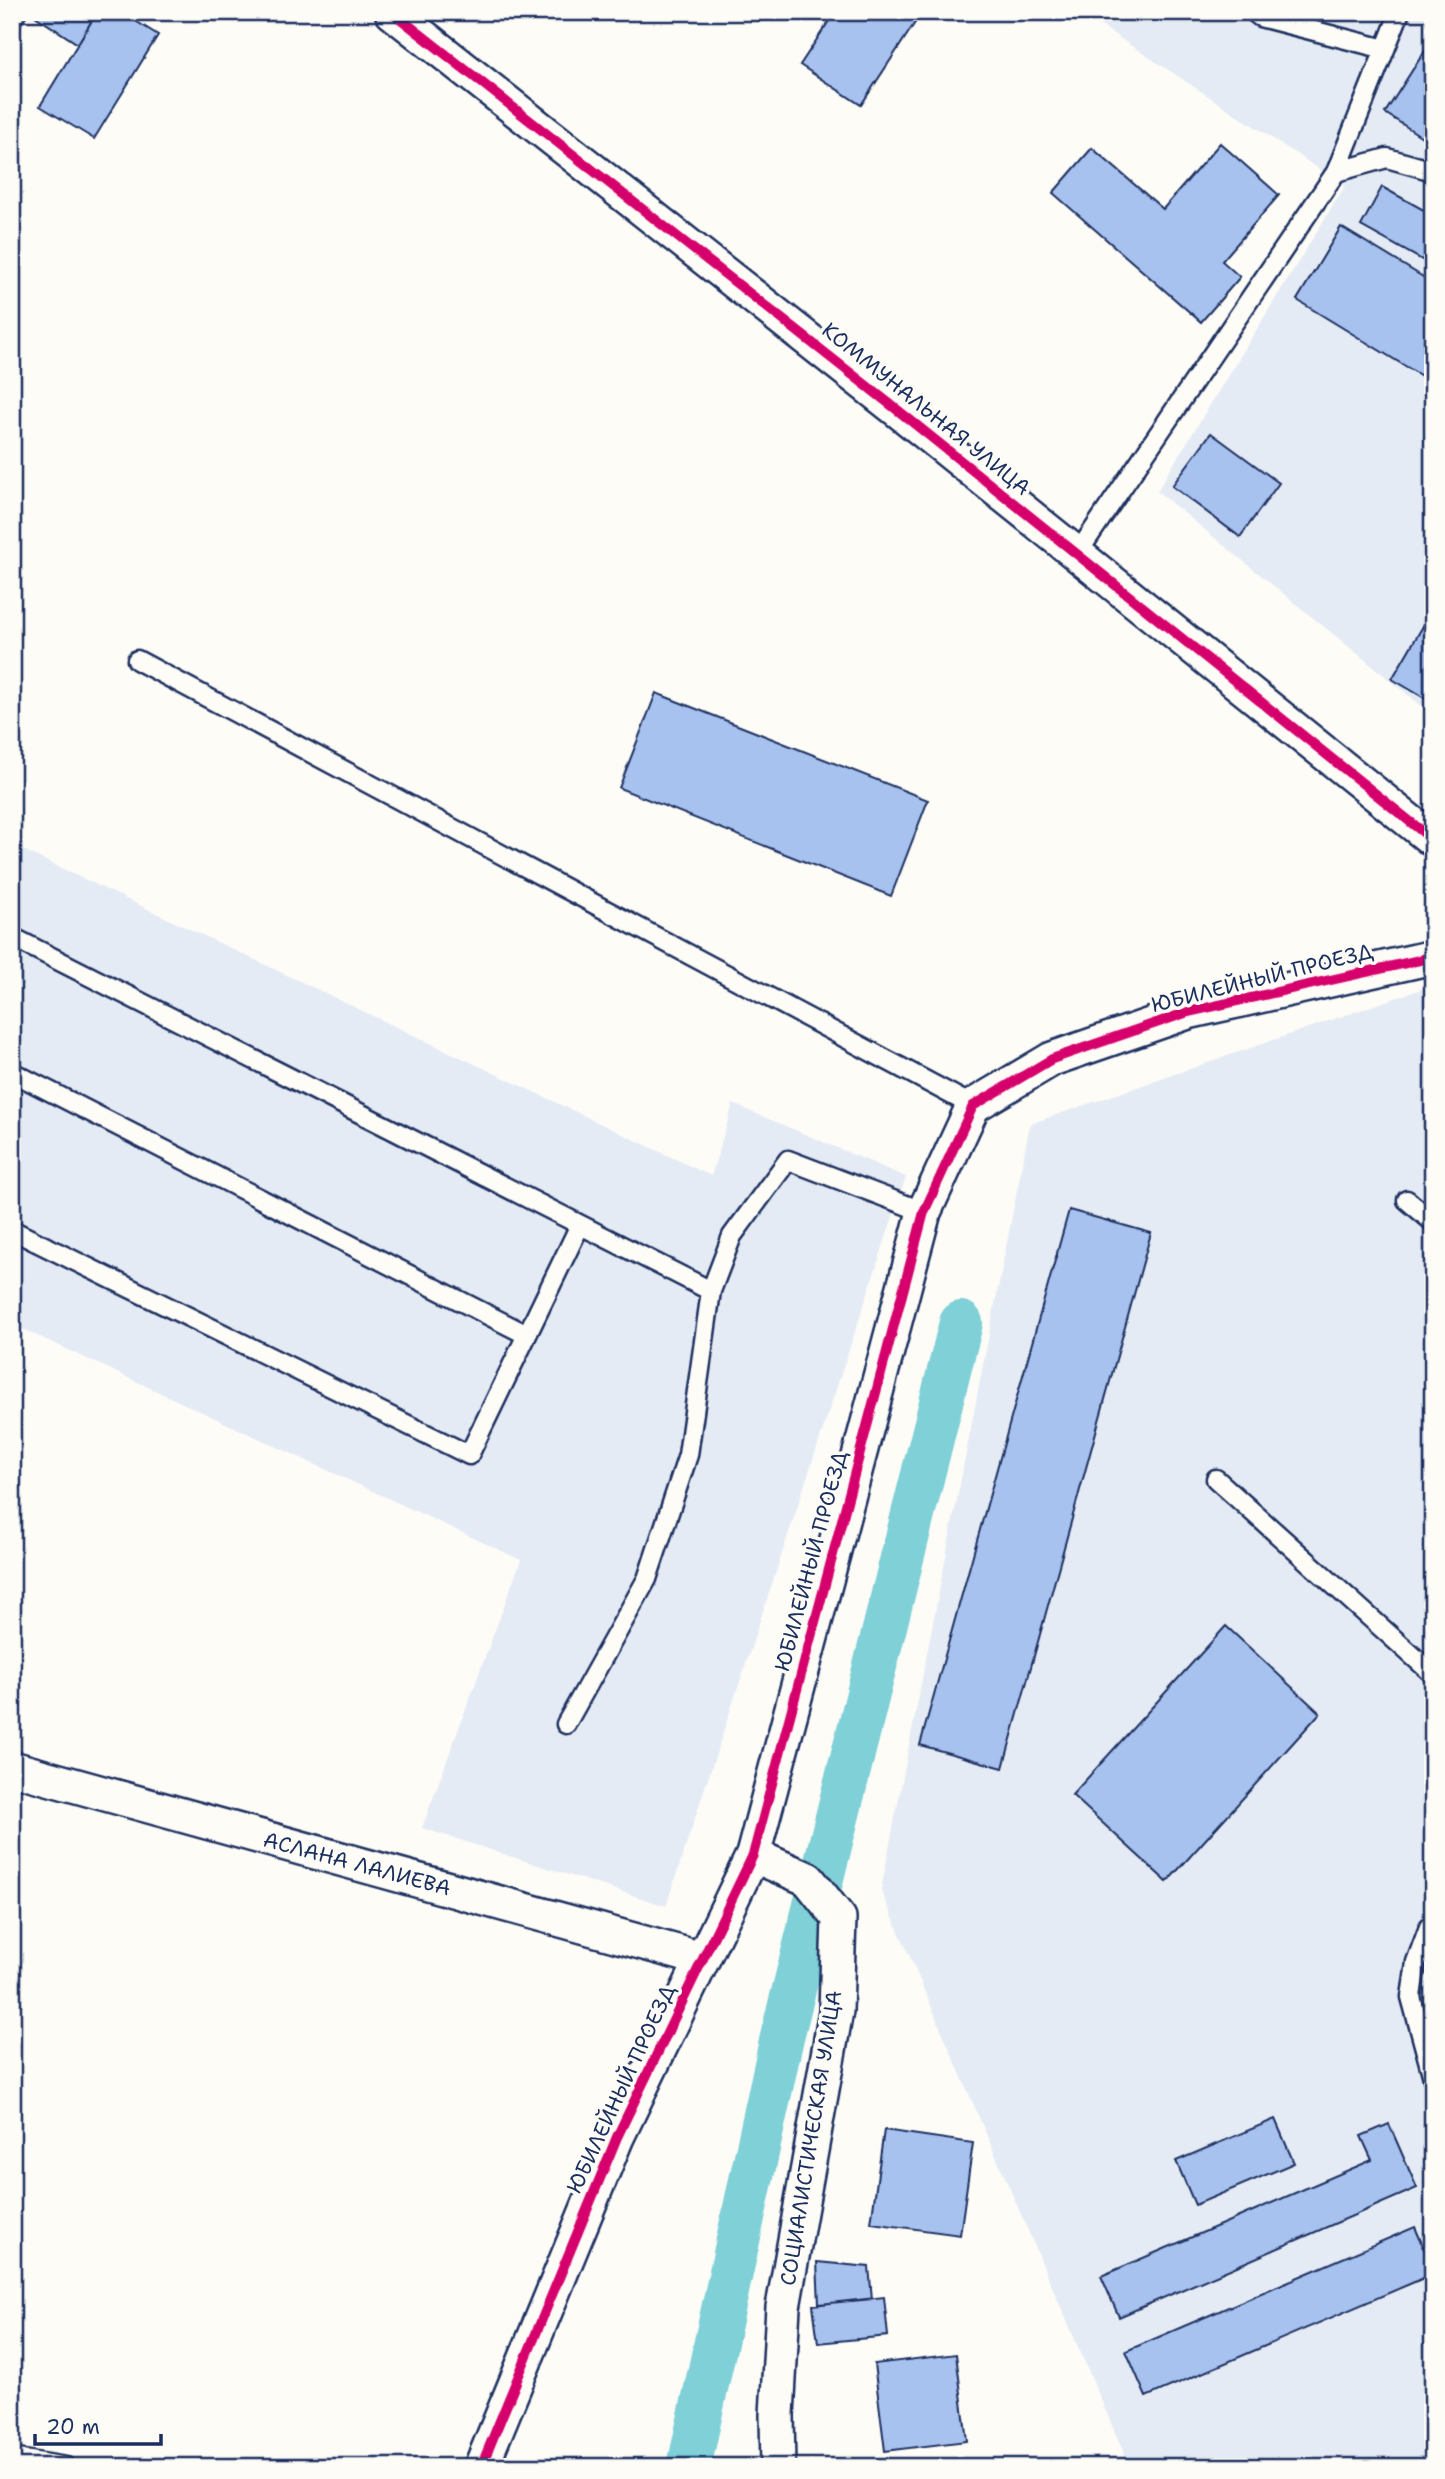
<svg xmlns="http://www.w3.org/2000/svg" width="1445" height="2479" viewBox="0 0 1445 2479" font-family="'Shantell Sans',sans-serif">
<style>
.built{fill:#e4ebf5}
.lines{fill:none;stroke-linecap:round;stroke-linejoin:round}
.canal{stroke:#7fd0d7;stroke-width:44}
.building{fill:#a8c2ef;stroke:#1b2f5e;stroke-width:2}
.lane-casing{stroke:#1b2f5e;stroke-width:23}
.street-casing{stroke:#1b2f5e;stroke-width:38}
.lane{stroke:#fdfcf7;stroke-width:18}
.street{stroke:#fdfcf7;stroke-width:33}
.cycleway-casing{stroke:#fdfcf7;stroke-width:15}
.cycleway{stroke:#d6006c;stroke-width:10}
.labels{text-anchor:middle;stroke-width:7;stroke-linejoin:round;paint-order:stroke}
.street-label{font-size:21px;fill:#1b2f5e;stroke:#fdfcf7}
</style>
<rect width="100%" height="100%" fill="#fdfcf7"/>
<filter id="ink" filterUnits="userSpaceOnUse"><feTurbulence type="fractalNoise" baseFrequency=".0143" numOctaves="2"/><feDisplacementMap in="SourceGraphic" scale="14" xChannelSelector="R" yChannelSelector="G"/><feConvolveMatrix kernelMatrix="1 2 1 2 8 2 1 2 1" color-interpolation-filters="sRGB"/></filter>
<g filter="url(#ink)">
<path class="built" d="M1080,12H1433V715L1157,491L1345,186Z
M12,845L711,1176L733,1104L906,1177L666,1906L422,1828L521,1560L12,1324Z
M1433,985V2467H1130L881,1890L1030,1124Z"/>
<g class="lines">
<path class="canal" d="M689,2467L782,2037L961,1323"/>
</g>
<path class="building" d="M12,12H29L12,37Z
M29,12H97L78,44Z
M97,12H121L158,35L94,139L40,106Z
M835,12H922L861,105L800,65Z
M1433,38V144L1385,113Z
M1220,143L1279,195L1222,261L1240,277L1201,322L1053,193L1092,148L1163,209Z
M1382,187L1433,215V266L1361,226Z
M1341,227L1433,283V383L1297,300Z
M1211,433L1279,483L1240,537L1172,486Z
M1433,609V703L1392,679Z
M656,693L928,800L891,896L619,788Z
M1069,1210L1151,1233L1003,1768L920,1745Z
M1226,1626L1320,1713L1167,1882L1072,1795Z
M1275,2119L1294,2163L1195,2205L1176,2161Z
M1389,2124L1417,2188L1119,2317L1101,2276L1372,2160L1361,2136Z
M884,2130L973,2143L960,2235L871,2223Z
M1415,2227L1433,2269V2274L1146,2397L1126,2351Z
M817,2262L869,2267L872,2299L819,2304Z
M884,2297L888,2336L818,2343L813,2305Z
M956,2354L967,2441L885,2451L874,2364Z"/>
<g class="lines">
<defs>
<path id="lane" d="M1254,12L1260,17L1385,49
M1336,172L1387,158L1433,171
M1077,554L1336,172L1400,12
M137,660L973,1106
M12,937L711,1291L732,1236L788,1160L924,1212
M12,1072L527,1335
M1407,1200L1433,1222
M12,1230L469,1455L580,1225
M1216,1479L1433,1674
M566,1724L647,1579L688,1455L711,1291
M1433,1924L1429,1927L1416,1962L1411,1997L1433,2078
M12,2458L66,2467"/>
<path id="street" d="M392,12L900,412L1433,840
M12,1768L702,1959
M753,1855L808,1879L839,1918L836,2011L783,2307L777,2415L778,2467
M481,2467L617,2137L753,1855L924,1212L973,1106L1052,1059L1188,1012L1433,957"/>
</defs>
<use href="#lane" class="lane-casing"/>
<use href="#street" class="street-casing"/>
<use href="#lane" class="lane"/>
<use href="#street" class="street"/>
<defs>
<path id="cycleway" d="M392,12L900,412L1433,840
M481,2467L617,2137L753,1855L924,1212L973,1106L1052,1059L1188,1012L1433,957"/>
</defs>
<use href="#cycleway" class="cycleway-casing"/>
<use href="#cycleway" class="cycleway"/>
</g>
</g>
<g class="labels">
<g class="street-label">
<text transform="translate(926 409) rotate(39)" y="7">КОММУНАЛЬНАЯ УЛИЦА</text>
<text transform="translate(1262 978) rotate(-14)" y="7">ЮБИЛЕЙНЫЙ ПРОЕЗД</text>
<text transform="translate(811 1561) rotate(-75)" y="7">ЮБИЛЕЙНЫЙ ПРОЕЗД</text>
<text transform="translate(357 1864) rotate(15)" y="7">АСЛАНА ЛАЛИЕВА</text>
<text transform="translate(621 2089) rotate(-65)" y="7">ЮБИЛЕЙНЫЙ ПРОЕЗД</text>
<text transform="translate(811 2138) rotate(-81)" y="7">СОЦИАЛИСТИЧЕСКАЯ УЛИЦА</text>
</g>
</g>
<rect width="1445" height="2479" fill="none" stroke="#fdfcf7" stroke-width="42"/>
<rect x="21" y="21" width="1403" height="2437" fill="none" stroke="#1b2f5e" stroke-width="2.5" filter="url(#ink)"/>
<path d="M35 2434v10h126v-10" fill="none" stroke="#1b2f5e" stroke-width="3.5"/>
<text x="46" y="2434" font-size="21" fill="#1b2f5e" stroke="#fdfcf7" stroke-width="5" paint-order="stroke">20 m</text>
</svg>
